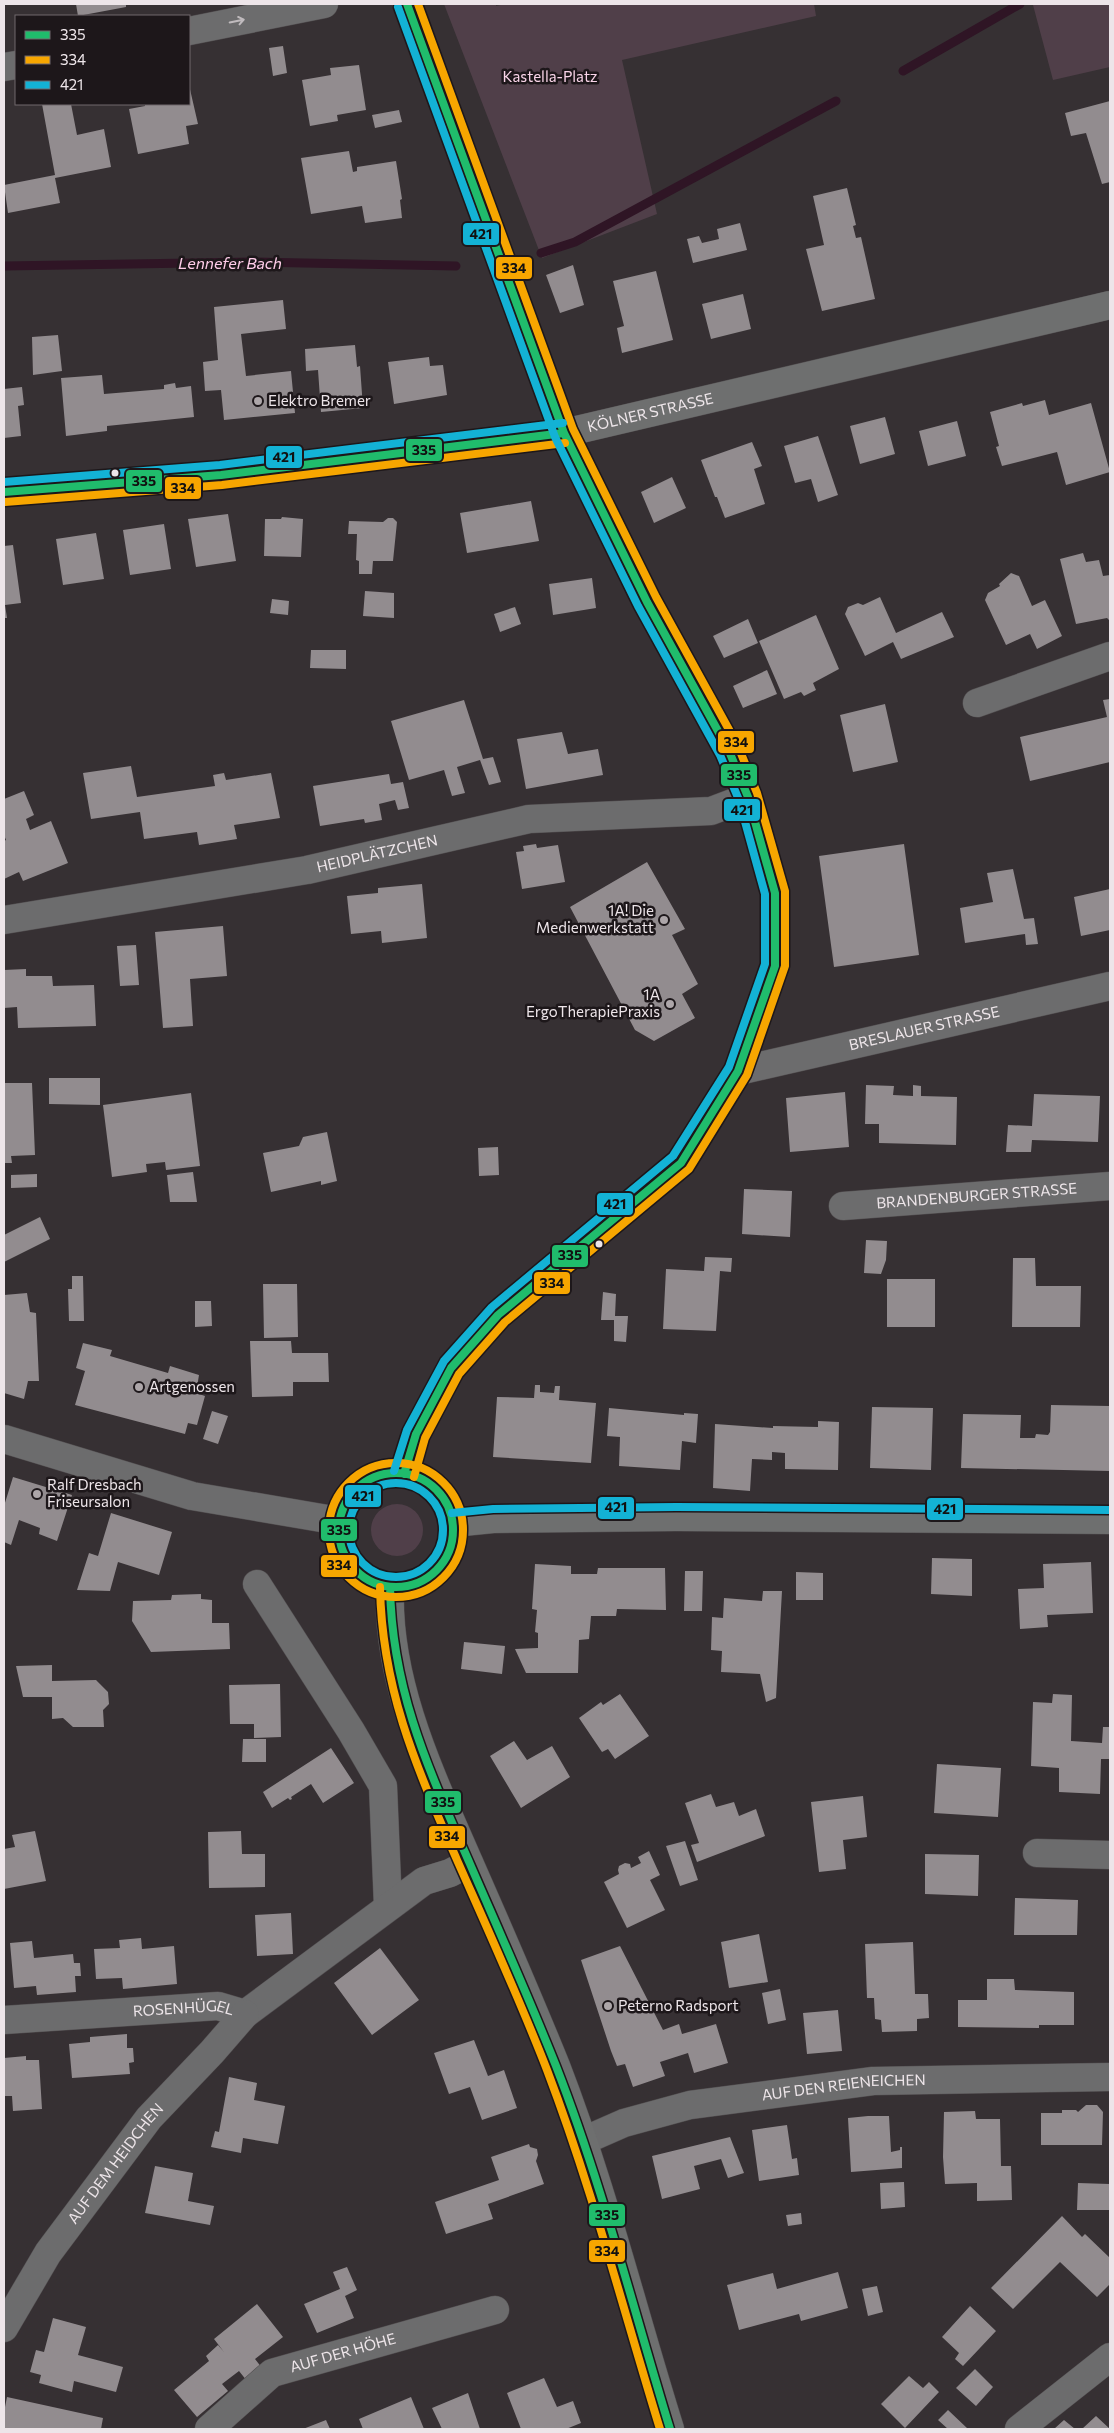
<svg xmlns="http://www.w3.org/2000/svg" width="1114" height="2433" viewBox="0 0 1114 2433" font-family="Commissioner,sans-serif">
<style>
.green{fill:#503f49}
.lines{fill:none;stroke-linecap:round;stroke-linejoin:round}
.stream{stroke:#2f1525;stroke-width:9}
.building{fill:#928c8f}
.street-casing{stroke:#524e50;stroke-width:29}
.secondary-casing{stroke:#524e50;stroke-width:29}
.street{stroke:#6c6c6d;stroke-width:28}
.secondary{stroke:#6e6f6f;stroke-width:28}
.bus-1-casing{stroke:#1d171a;stroke-width:11}
.bus-2-casing{stroke:#1d171a;stroke-width:11}
.bus-3-casing{stroke:#1d171a;stroke-width:11}
.bus-1{stroke:#20bc6c;stroke-width:8}
.bus-2{stroke:#f7a600;stroke-width:8}
.bus-3{stroke:#13b2d5;stroke-width:8}
.oneway{stroke:#c0bbbe}
.poi-dot{fill:#ada6a9;stroke:#1d171a;stroke-width:2}
.bus-dot{fill:#ede5e9;stroke:#1d171a;stroke-width:2}
.labels{text-anchor:middle;stroke-width:5;stroke-linejoin:round;paint-order:stroke}
.park-label{font-size:15px;fill:#f9d4e8;stroke:#1d171a}
.poi-label{font-size:15px;fill:#ede5e9;stroke:#1d171a;text-anchor:start}
.street-label{font-size:15px;fill:#ede5e9;stroke:#1d171a}
.water-label{font-size:16px;font-style:italic;fill:#fecce8;stroke:#1d171a}
.line-badge{stroke:#1d171a;stroke-width:2}
.pale-badge-label{font-size:14px;text-anchor:middle;font-weight:bold;fill:#111}
</style>
<rect width="100%" height="100%" fill="#363033"/>
<path class="green" d="M444,4H496V6L505,4H814L816,16L622,60L657,214L542,258Z
M1036,4H1110V67L1053,80L1033,5Z
M371 1530a26 26 0 1 1 52 0a26 26 0 1 1-52 0Z"/>
<g class="lines">
<path class="stream" d="M903,71L1020,4
M541,253L575,242L836,101
M4,266L254,262L456,266"/>
</g>
<path class="building" d="M76,4H126V7L78,16Z
M283,46L287,73L273,76L269,48Z
M359,65L366,110L337,115L338,121L310,126L302,80L331,75L330,68Z
M189,85L198,124L186,126L189,144L138,154L129,109L145,106V104H189Z
M1110,101V182L1102,184L1086,133L1071,136L1065,113Z
M42,104H71L77,135L104,129L111,167L55,178L60,203L8,213L4,185L55,175Z
M399,110L402,122L375,128L372,115Z
M349,151L353,172L357,171V167L396,161L402,199L400,200L402,218L365,223L362,206L311,214L301,158Z
M847,188L856,225L853,226L856,238L861,237L875,299L822,311L806,249L824,245L813,196Z
M740,223L747,250L693,263L687,239L699,236L702,243L719,239L717,229Z
M573,265L584,305L560,313L546,275Z
M656,271L673,340L622,353L617,328L624,326L613,281Z
M743,294L751,329L711,339L702,304Z
M283,300L286,329L241,334L246,376L291,371L295,413L224,420L221,390L205,391L203,362L218,360L214,307Z
M58,335L62,371L33,375L32,337Z
M355,345L357,367L360,366L363,408L321,412L318,370L306,371L305,349Z
M429,357L430,366L443,365L447,395L394,404L388,362Z
M102,375L104,394L164,389V385L175,383L176,388L191,386L194,417L107,426V431L66,436L61,378Z
M22,387L24,405L18,406L21,436L4,438V389Z
M1045,400L1049,415L1091,403L1110,472L1066,485L1057,452L1002,466L996,447L999,446L990,412L1022,403L1023,406Z
M885,417L895,454L860,464L850,426Z
M957,421L966,456L928,466L919,431Z
M818,436L838,495L818,502L811,479L795,483L784,446Z
M752,442L762,466L754,469L765,504L725,518L717,497H715L701,460Z
M672,477L686,508L654,523L641,492Z
M531,501L539,541L467,553L460,513Z
M228,514L236,561L196,567L188,519Z
M282,517L303,519L301,557L264,556L265,519H281Z
M388,518H393L397,522L393,561H373L372,574H359V561L356,560L357,534H348L349,521L383,522Z
M164,524L171,569L130,575L123,530Z
M96,533L104,579L63,585L56,539Z
M13,545L21,603L5,605L7,618H4V546Z
M1083,553L1086,562L1099,560L1103,576L1110,575V621L1107,618L1076,624L1060,559Z
M1011,573L1019,576L1032,606L1045,600L1062,636L1037,649L1030,634L1006,645L985,600L988,593L1000,586L999,584Z
M592,578L596,608L553,615L549,584Z
M365,591L394,593V618L363,616Z
M880,597L896,633L942,612L954,637L901,659L893,642L865,656L845,614L848,607L858,603L863,605Z
M272,599L289,601L288,615L270,613Z
M515,607L521,624L500,632L494,614Z
M816,615L839,669L813,683L816,690L804,696L801,692L784,699L759,641Z
M748,619L758,643L724,658L713,636Z
M311,650H346V669L310,668Z
M767,670L777,694L743,708L733,686Z
M1110,699V762L1030,781L1020,737L1107,717L1103,700Z
M464,700L483,759L493,757L501,782L489,785L480,760L457,767L465,793L452,796L444,770L409,780L391,721Z
M885,704L898,762L853,772L840,715Z
M562,732L568,754L598,749L603,775L526,789L517,739Z
M131,766L137,797L215,786L213,775L224,773L226,780L271,773L280,818L234,825L237,839L199,845L197,832L144,839L140,812L91,819L83,773Z
M389,774L391,784L403,782L409,808L398,810L395,800L379,804L382,820L365,823L364,819L320,826L313,786Z
M24,791L34,815L26,819L30,830L51,821L68,863L23,881L19,872L4,879V841L6,840L4,835V799Z
M536,844L537,848L558,845L565,882L522,889L516,852L524,851L523,846Z
M904,844L919,955L834,967L819,856Z
M647,862L685,929L672,935L698,984L682,994L695,1018L654,1041L635,1030L570,907Z
M1013,869L1024,919L1034,918L1038,944L1026,945L1025,934L965,943L960,908L993,902L987,873Z
M422,884L427,938L382,943L381,931L351,934L347,896L378,893V888Z
M1110,889V930L1081,936L1074,897Z
M223,926L227,976L190,979L193,1026L163,1028L155,932Z
M136,945L139,985L120,986L117,946Z
M26,969V976H52L53,986L94,985L96,1026L18,1028L17,1007L4,1008V970Z
M49,1078H100V1105L49,1104Z
M4,1083H32L35,1155L11,1156L12,1163H4Z
M866,1085L894,1086L893,1095L913,1096V1085L921,1086V1096L957,1097L956,1145L879,1143V1124H865Z
M845,1092L849,1147L790,1152L786,1098Z
M191,1093L200,1166L166,1170L165,1162L146,1164L147,1172L112,1177L103,1105Z
M1034,1094L1100,1096L1098,1142L1032,1140L1031,1152H1006L1008,1125L1032,1126Z
M327,1132L337,1181L321,1185V1181L271,1192L263,1153L299,1146L303,1137Z
M498,1147L499,1175L479,1176L478,1148Z
M193,1172L197,1202H170L167,1175Z
M37,1174V1187L11,1188V1175Z
M744,1189L792,1191L790,1237L742,1234Z
M40,1217L50,1239L4,1262V1235Z
M866,1240L887,1241L886,1260L881,1274L864,1273Z
M705,1257L732,1258L731,1272L720,1271L716,1331L663,1329L666,1269L704,1271Z
M1013,1258H1035L1036,1286H1081L1080,1327H1012Z
M72,1276H83L84,1321H69L68,1289H72Z
M887,1279H935V1327H887Z
M263,1284H297L298,1337L264,1338Z
M603,1292L616,1294L615,1316H628L626,1342L614,1341V1320H601Z
M27,1293L30,1312L36,1313L39,1381H28L24,1399L4,1393V1295Z
M195,1301H211L212,1326L195,1327Z
M250,1341H291L292,1353H328L329,1382H293V1396L252,1397Z
M83,1343L112,1350L110,1356L168,1373L170,1366L199,1375L196,1393L205,1396L197,1425L188,1423L185,1434L75,1405L85,1371L76,1368Z
M535,1385H540V1392L554,1393L555,1386H560L559,1400L596,1403L591,1463L493,1457L497,1397L534,1398Z
M1051,1405L1110,1406V1471L961,1468L963,1414L1021,1415L1020,1438H1035L1036,1434L1048,1435L1050,1432Z
M872,1407L933,1408L931,1470L870,1468Z
M609,1408L684,1415V1413L698,1414L696,1443L682,1441L680,1470L619,1466L620,1437L607,1436Z
M212,1411L228,1416L218,1444L203,1439Z
M818,1421L839,1422L838,1470L785,1469V1453L772,1452V1460L752,1459L750,1491L713,1488L715,1424L773,1428V1426L818,1427Z
M13,1477L72,1495L57,1541L39,1534L40,1528L19,1520L11,1545L4,1542V1506Z
M111,1513L172,1532L159,1575L118,1562L110,1591L77,1590L89,1553L98,1556Z
M932,1558L972,1559V1596L931,1594Z
M1091,1562L1093,1613L1047,1615L1048,1627L1020,1629L1018,1589L1044,1588L1043,1564Z
M535,1564L571,1566V1574H597L598,1568H665L666,1610L617,1609L616,1616H591L589,1639L579,1640L578,1673H526L515,1649L538,1648V1633L535,1632L537,1610L532,1609Z
M685,1571H703L702,1611H684Z
M796,1572L823,1573V1600H796Z
M763,1591H782L776,1698L766,1702L760,1674L721,1672L722,1651L711,1650L712,1617L723,1618L724,1598L762,1601Z
M201,1594V1599L212,1600V1623H229L230,1649L151,1652L132,1621L133,1601L171,1600L172,1595Z
M464,1642L505,1646L502,1674L461,1669Z
M52,1665V1681L96,1680L108,1692L109,1704L103,1710L104,1727H73L63,1718L52,1719V1697H23L16,1666Z
M280,1684L281,1737L254,1738V1724H230L229,1685Z
M620,1694L649,1736L615,1759L608,1749L602,1752L579,1718L601,1702L603,1705Z
M1053,1694L1072,1695L1071,1741L1102,1743L1103,1727H1110V1759H1101L1100,1794L1059,1792V1768L1031,1766L1033,1702L1052,1703Z
M243,1739H266V1762H242Z
M514,1741L527,1760L552,1746L570,1777L521,1808L490,1756Z
M331,1748L354,1783L323,1803L311,1784L291,1797L292,1799L290,1800L288,1798L272,1808L263,1792Z
M937,1764L1001,1768L998,1817L934,1813Z
M711,1794L716,1807L734,1802L739,1816L756,1809L765,1836L697,1862L691,1845L699,1843L685,1803Z
M863,1796L867,1837L843,1840L846,1869L819,1872L811,1802Z
M35,1831L46,1881L4,1889V1849L15,1847L12,1835Z
M241,1831L242,1854H265V1887L209,1888L208,1832Z
M685,1841L698,1880L680,1886L666,1846Z
M649,1851L660,1875L650,1880L665,1910L627,1928L604,1882L619,1874L618,1870L619,1866L625,1863L630,1864L631,1868L641,1863L638,1857Z
M925,1854L979,1855L978,1896L925,1894Z
M1015,1898L1078,1900L1077,1935H1014Z
M291,1913L293,1954L257,1956L255,1915Z
M759,1934L768,1982L729,1988L721,1942Z
M141,1938L142,1949L174,1946L177,1984L123,1989L122,1978L96,1979L94,1949L120,1948L119,1940Z
M32,1941L34,1958L73,1954L74,1963H80L81,1976H75L76,1992L37,1995L36,1986L14,1988L10,1943Z
M913,1942L915,1994H928L929,2018L917,2019V2031L882,2032L881,2020L875,2019L874,1998H867L865,1944Z
M620,1946L663,2030L679,2024L682,2034L716,2024L728,2063L694,2073L688,2053L660,2062L665,2076L633,2087L625,2064L617,2066L611,2051L581,1960Z
M380,1948L419,2000L372,2035L334,1983Z
M987,1979H1014L1015,1990L1074,1992V2025H1039V2028L958,2027V2000H987Z
M780,1989L786,2020L768,2024L762,1993Z
M838,2010L842,2051L807,2054L803,2013Z
M127,2034V2048H133L134,2062L129,2063L130,2074L72,2078L69,2044L90,2042V2037Z
M474,2040L488,2076L504,2070L517,2108L482,2120L470,2087L449,2094L434,2053Z
M26,2056V2060H39L42,2109L13,2111L12,2096H4V2058Z
M229,2077L257,2083L254,2100L285,2106L278,2144L243,2138L241,2153L211,2147L215,2131L219,2132Z
M1086,2105H1097L1103,2112L1102,2145H1041V2113H1062V2110H1076L1078,2112Z
M975,2111L976,2119H1000L1001,2166H1011L1012,2200L977,2201V2183L945,2184L943,2157L944,2112Z
M868,2116H889L891,2152L900,2150V2147H902V2168L851,2172L848,2118Z
M787,2125L792,2159L797,2158L799,2175L759,2181L752,2130Z
M730,2137L744,2173L728,2178L721,2159L694,2166L700,2189L662,2199L652,2156Z
M529,2144L530,2147L537,2149L538,2155L536,2161L544,2184L488,2204L493,2219L446,2234L435,2202L499,2180L491,2157Z
M155,2166L193,2173L188,2201L214,2206L210,2225L145,2213Z
M904,2182L905,2207L881,2209L880,2183Z
M1078,2183L1110,2184V2210H1077Z
M801,2213L802,2224L788,2226L786,2215Z
M1062,2216L1082,2237L1085,2234L1110,2258V2284L1097,2297L1060,2262L1013,2309L991,2288Z
M347,2267L357,2290L345,2296L354,2318L317,2333L304,2304L340,2289L333,2272Z
M838,2272L848,2308L801,2321L799,2314L739,2330L727,2285L773,2273L777,2289Z
M877,2286L883,2312L868,2316L862,2289Z
M257,2304L283,2337L255,2359L262,2368L247,2381L239,2371L222,2384L228,2391L197,2417L174,2390L209,2361L206,2356L218,2345L224,2352L214,2339Z
M970,2306L996,2331L963,2366L955,2359L959,2353L942,2337Z
M53,2318L86,2327L78,2355L123,2367L116,2392L74,2381L72,2392L39,2383L41,2375L30,2372L36,2350L44,2352Z
M975,2369L993,2387L976,2406L956,2388Z
M909,2376L923,2388L929,2382L939,2392L905,2428L881,2404Z
M544,2378L557,2407L573,2401L581,2423L566,2429H521L507,2393Z
M468,2393L480,2429H442L432,2408Z
M7,2397L103,2418L101,2429H4V2412Z
M411,2397L424,2429H363L359,2419Z
M948,2410L968,2429H948L938,2420Z
M1096,2416L1110,2429H1082Z
M326,2420L330,2429H303Z
M1064,2420L1075,2429H1054Z"/>
<g class="lines">
<defs>
<g id="street">
<path d="M407,4L564,433"/>
<path d="M189,31L324,4"/>
<path d="M4,67L16,65"/>
<path d="M977,703L1110,656"/>
<path id="s1" d="M4,920L307,870L529,819L711,811L748,797"/>
<path id="s2" d="M738,1071L1110,986"/>
<path id="s3" d="M843,1206L1110,1186"/>
<path d="M4,1439L192,1496L339,1521"/>
<path d="M257,1584L351,1731L383,1786L388,1907"/>
<path d="M1037,1853L1110,1855"/>
<path id="s4" d="M4,2020L218,2006L245,2014L424,1881L450,1873L469,1863"/>
<path id="s5" d="M583,2141L624,2123L690,2105L873,2081L1110,2077"/>
<path id="s6" d="M4,2328L48,2253L149,2118L212,2052L245,2014"/>
<path id="s7" d="M209,2429L272,2373L495,2310"/>
<path d="M1019,2429L1110,2357"/>
</g>
<g id="secondary">
<path id="s8" d="M4,492L221,475L564,433L1110,305"/>
<circle cx="396" cy="1530" r="57"/>
<path d="M404,1474L416,1434L451,1368L498,1315L681,1163L738,1071L775,966V893L748,797L729,751L647,602L564,433"/>
<path d="M453,1523L493,1519L676,1517L1110,1520"/>
<path d="M390,1587C386,1682 431,1775 468,1860C498,1928 528,1997 556,2066C602,2185 632,2308 670,2429"/>
</g>
</defs>
<use href="#street" class="street-casing"/>
<use href="#secondary" class="secondary-casing"/>
<use href="#street" class="street"/>
<use href="#secondary" class="secondary"/>
<defs>
<path id="bus-1" d="M4,492L221,475L564,433
M339 1530a57 57 0 1 1 114 0a57 57 0 1 1-114 0Z
M404,1474L416,1434L451,1368L498,1315L681,1163L738,1071L775,966V893L748,797L729,751L647,602L564,433L407,4
M390,1587C392,1692 429,1770 470,1864C499,1931 529,1998 556,2066C602,2184 633,2308 670,2429"/>
<path id="bus-2" d="M5,502L222,485L565,443
M329 1530a67 67 0 1 1 134 0a67 67 0 1 1-134 0Z
M414,1477L425,1438L459,1374L505,1322L689,1169L747,1075L785,966V891L757,793L738,746L656,597L573,429L418,4
M380,1587C382,1691 417,1768 457,1860C488,1930 520,2000 547,2070C592,2188 623,2309 660,2429"/>
<path id="bus-3" d="M4,482L220,465L563,423
M394,1471L407,1430L444,1361L492,1307L673,1156L729,1067L765,964V894L739,800L720,755L638,606L555,437L398,7
M349 1530a47 47 0 1 1 94 0a47 47 0 1 1-94 0Z
M452,1513L493,1509L676,1507L1110,1510"/>
</defs>
<use href="#bus-1" class="bus-1-casing"/>
<use href="#bus-2" class="bus-2-casing"/>
<use href="#bus-3" class="bus-3-casing"/>
<use href="#bus-1" class="bus-1"/>
<use href="#bus-2" class="bus-2"/>
<use href="#bus-3" class="bus-3"/>
</g>
<defs><path id="oneway-shaft" d="M-6 0H5M1.5-3L5.5 0L1.5 3" fill="none" stroke-width="1.6" stroke-linecap="round" stroke-linejoin="round" transform="scale(1.25)"/></defs>
<use class="oneway" href="#oneway-shaft" transform="translate(237 21) rotate(-11)"/>
<g class="poi-dot">
<circle cx="258" cy="401" r="5"/>
<circle cx="664" cy="920" r="5"/>
<circle cx="670" cy="1004" r="5"/>
<circle cx="139" cy="1387" r="5"/>
<circle cx="37" cy="1494" r="5"/>
<circle cx="608" cy="2006" r="5"/>
</g>
<g class="bus-dot">
<circle cx="115" cy="473" r="4.5"/>
<circle cx="599" cy="1244" r="4.5"/>
</g>
<g class="labels">
<g class="park-label">
<text x="550" y="82">Kastella-Platz</text>
</g>
<g class="poi-label">
<text x="268" y="406">Elektro Bremer</text>
<text x="654" y="916" text-anchor="end">1A! Die<tspan x="654" dy="17">Medienwerkstatt</tspan></text>
<text x="660" y="1000" text-anchor="end">1A<tspan x="660" dy="17">ErgoTherapiePraxis</tspan></text>
<text x="149" y="1392">Artgenossen</text>
<text x="47" y="1490">Ralf Dresbach<tspan x="47" dy="17">Friseursalon</tspan></text>
<text x="618" y="2011">Peterno Radsport</text>
</g>
<g class="street-label">
<text dy="5" stroke="none"><textPath href="#s8" startOffset="652">KÖLNER STRASSE</textPath></text>
<text dy="5" stroke="none"><textPath href="#s1" startOffset="379">HEIDPLÄTZCHEN</textPath></text>
<text dy="5" stroke="none"><textPath href="#s2" startOffset="191">BRESLAUER STRASSE</textPath></text>
<text dy="5" stroke="none"><textPath href="#s3" startOffset="134">BRANDENBURGER STRASSE</textPath></text>
<text dy="5" stroke="none"><textPath href="#s4" startOffset="180">ROSENHÜGEL</textPath></text>
<text dy="5" stroke="none"><textPath href="#s5" startOffset="268">AUF DEN REIENEICHEN</textPath></text>
<text dy="5" stroke="none"><textPath href="#s6" startOffset="199">AUF DEM HEIDCHEN</textPath></text>
<text dy="5" stroke="none"><textPath href="#s7" startOffset="158">AUF DER HÖHE</textPath></text>
</g>
<g class="water-label">
<text x="230" y="269">Lennefer Bach</text>
</g>
</g>
<g class="line-badge">
<rect x="462" y="222" width="38" height="24" rx="5" fill="#13b2d5"/>
<rect x="495" y="256" width="38" height="24" rx="5" fill="#f7a600"/>
<rect x="405" y="438" width="38" height="24" rx="5" fill="#20bc6c"/>
<rect x="265" y="445" width="38" height="24" rx="5" fill="#13b2d5"/>
<rect x="125" y="469" width="38" height="24" rx="5" fill="#20bc6c"/>
<rect x="164" y="476" width="38" height="24" rx="5" fill="#f7a600"/>
<rect x="717" y="730" width="38" height="24" rx="5" fill="#f7a600"/>
<rect x="720" y="763" width="38" height="24" rx="5" fill="#20bc6c"/>
<rect x="723" y="798" width="38" height="24" rx="5" fill="#13b2d5"/>
<rect x="596" y="1192" width="38" height="24" rx="5" fill="#13b2d5"/>
<rect x="551" y="1244" width="38" height="24" rx="5" fill="#20bc6c"/>
<rect x="533" y="1271" width="38" height="24" rx="5" fill="#f7a600"/>
<rect x="344" y="1484" width="38" height="24" rx="5" fill="#13b2d5"/>
<rect x="597" y="1496" width="38" height="24" rx="5" fill="#13b2d5"/>
<rect x="926" y="1497" width="38" height="24" rx="5" fill="#13b2d5"/>
<rect x="320" y="1518" width="38" height="24" rx="5" fill="#20bc6c"/>
<rect x="320" y="1554" width="38" height="24" rx="5" fill="#f7a600"/>
<rect x="424" y="1790" width="38" height="24" rx="5" fill="#20bc6c"/>
<rect x="428" y="1825" width="38" height="24" rx="5" fill="#f7a600"/>
<rect x="588" y="2203" width="38" height="24" rx="5" fill="#20bc6c"/>
<rect x="588" y="2239" width="38" height="24" rx="5" fill="#f7a600"/>
</g>
<g class="pale-badge-label">
<text x="481" y="239">421</text>
<text x="514" y="273">334</text>
<text x="424" y="455">335</text>
<text x="284" y="462">421</text>
<text x="144" y="486">335</text>
<text x="183" y="493">334</text>
<text x="736" y="747">334</text>
<text x="739" y="780">335</text>
<text x="742" y="815">421</text>
<text x="615" y="1209">421</text>
<text x="570" y="1260">335</text>
<text x="552" y="1288">334</text>
<text x="363" y="1501">421</text>
<text x="616" y="1512">421</text>
<text x="945" y="1514">421</text>
<text x="339" y="1535">335</text>
<text x="339" y="1570">334</text>
<text x="443" y="1807">335</text>
<text x="447" y="1841">334</text>
<text x="607" y="2220">335</text>
<text x="607" y="2256">334</text>
</g>
<rect width="1114" height="2433" fill="none" stroke="#ede5e9" stroke-width="10"/>
<rect x="15" y="15" width="175" height="90" fill="#1d171a" stroke="#70696d"/>
<rect x="25" y="31" width="25" height="8" fill="#20bc6c" stroke="#70696d"/>
<text x="60" y="40" font-size="15" fill="#ede5e9">335</text>
<rect x="25" y="56" width="25" height="8" fill="#f7a600" stroke="#70696d"/>
<text x="60" y="65" font-size="15" fill="#ede5e9">334</text>
<rect x="25" y="81" width="25" height="8" fill="#13b2d5" stroke="#70696d"/>
<text x="60" y="90" font-size="15" fill="#ede5e9">421</text>
</svg>
